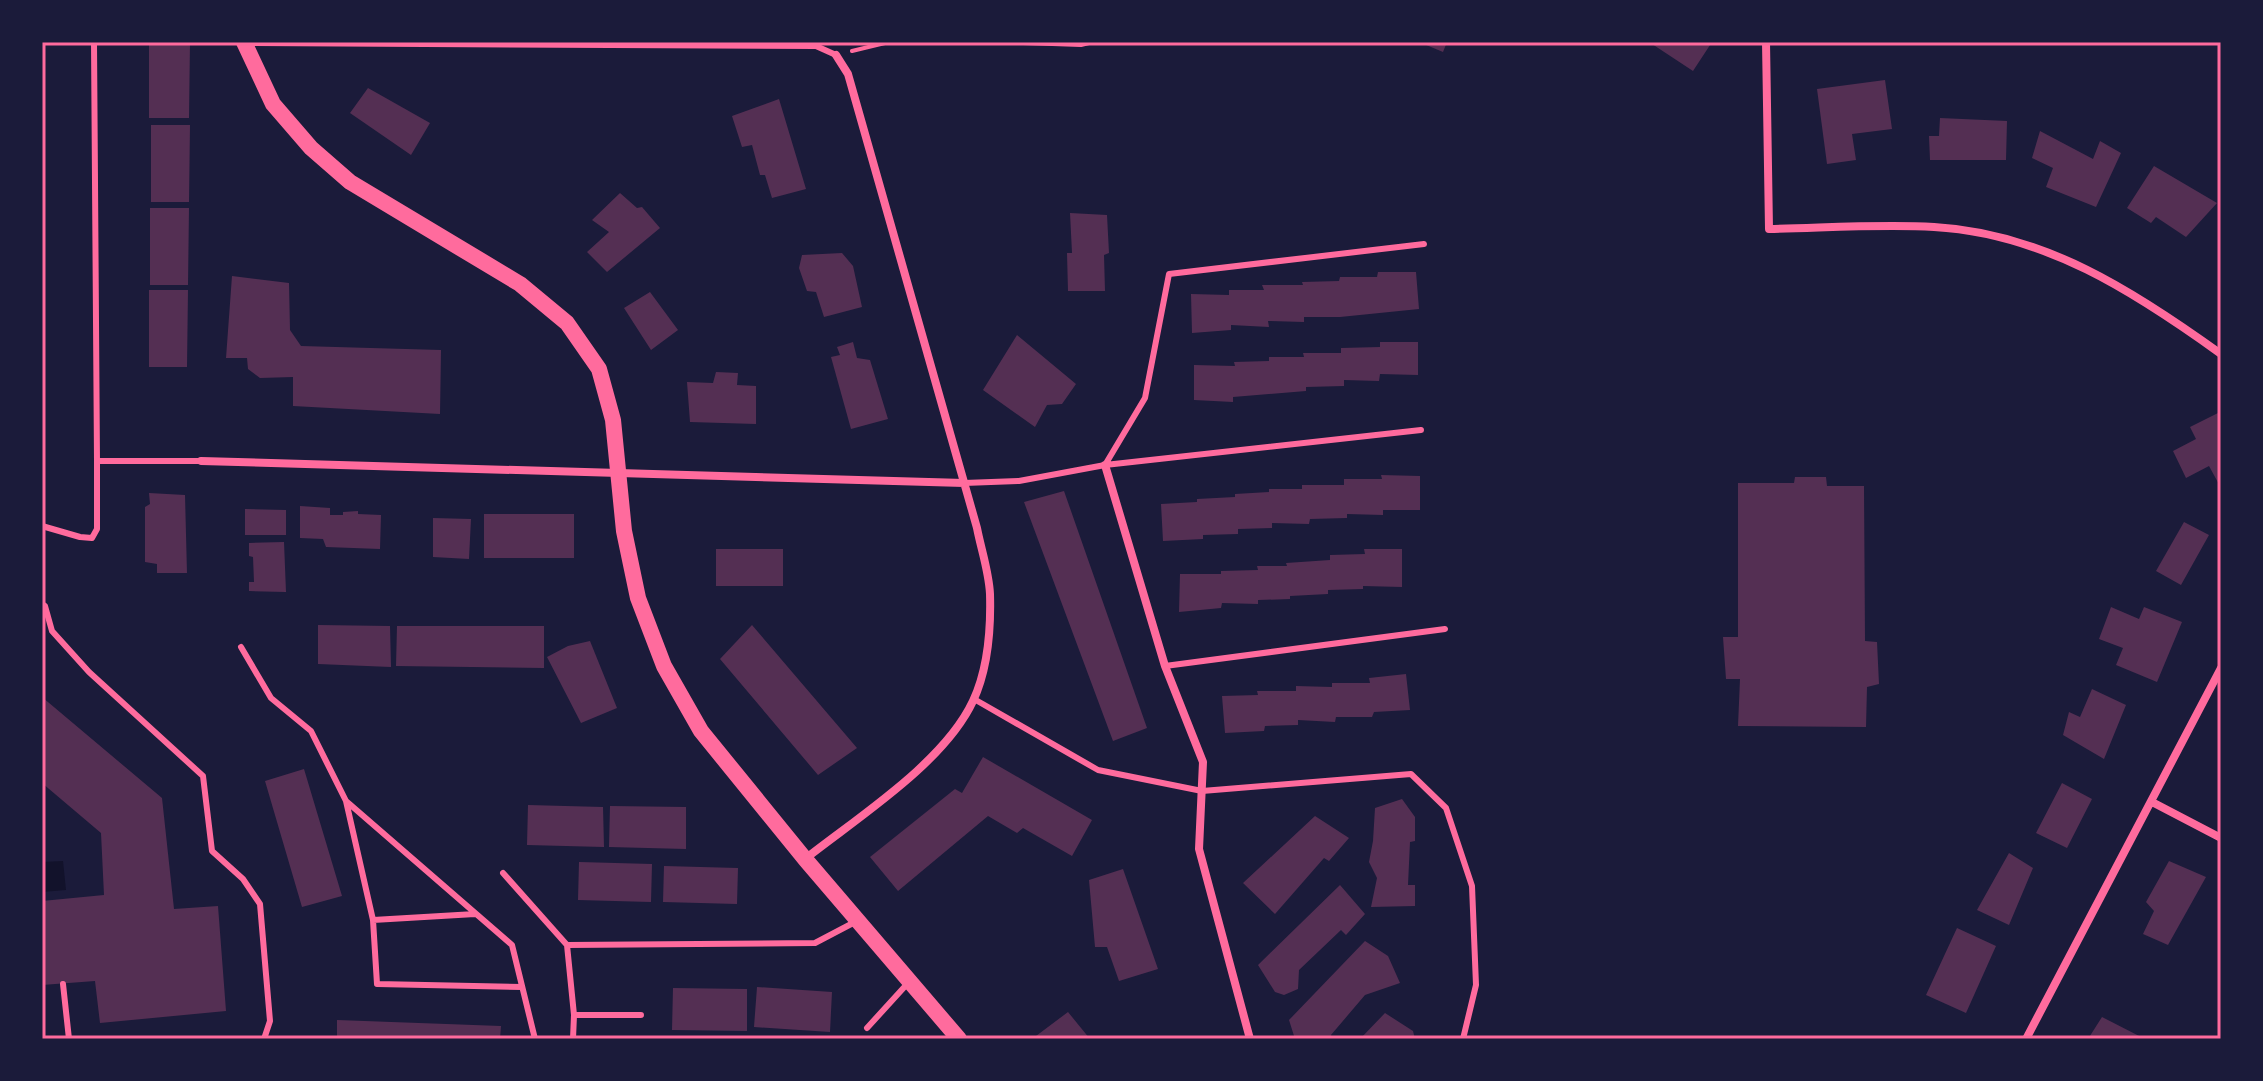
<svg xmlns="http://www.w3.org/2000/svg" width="2263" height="1081" viewBox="0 0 2263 1081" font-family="'PT Sans Narrow',sans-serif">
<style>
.water{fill:#12122b}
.building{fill:#542f53}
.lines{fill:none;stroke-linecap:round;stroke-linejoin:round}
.path{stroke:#ff6b9d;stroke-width:4}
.service{stroke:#ff6b9d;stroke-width:6}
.minor{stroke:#ff6b9d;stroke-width:8}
.secondary{stroke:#ff6b9d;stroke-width:16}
.neatline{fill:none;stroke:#ff6b9d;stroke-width:3}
</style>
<rect width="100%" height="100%" fill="#1b1b3a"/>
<path class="water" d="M63,861L66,890L42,892V862Z"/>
<path class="building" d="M149,42H190L189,118H149Z
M1419,42H1447L1443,52Z
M1649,42H1712L1693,71Z
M1885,80L1892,129L1852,134L1856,160L1827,164L1817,89Z
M368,88L430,123L411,155L350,113Z
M779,99L806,189L772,198L765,175H760L752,145L742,147L732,116Z
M1940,118L2007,121L2006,160H1930L1929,136H1939Z
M151,125H190L189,202H151Z
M2040,131L2093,159L2100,141L2121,153L2096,207L2046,187L2053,168L2032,158Z
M2154,166L2217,203L2186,237L2156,217L2151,223L2127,208Z
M620,193L637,208L642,207L660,228L607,272L587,252L609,232L592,220Z
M150,208H189L188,285H150Z
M1070,213L1107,215L1109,253L1104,255L1105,291H1068L1067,253H1072Z
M842,253L853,266L862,307L824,317L816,292L807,291L799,268L802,255Z
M1378,272H1416L1419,309L1340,317H1304V322L1268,321L1269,327L1231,325V330L1192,333L1191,294L1229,295V290H1264L1262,285H1303L1302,282L1339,281L1340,277H1377Z
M232,276L289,283L290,330L301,346L441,350L440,414L293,406V377L260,378L248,369L247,358H226Z
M149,290H188L187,367H149Z
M650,292L678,330L651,350L624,308Z
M1017,335L1076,384L1062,404L1047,405L1035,427L983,390Z
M853,342L857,358L870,360L888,419L851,429L831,357L840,355L837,347Z
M1380,342H1418V375L1380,374L1379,381L1344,380V386L1306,387V391L1233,397V402L1194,400V365L1235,366L1234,362L1269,361V357H1304L1303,353H1341V348L1380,347Z
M716,372L738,373L737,385L756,386V424L690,422L687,382L713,383Z
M2220,412L2221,414V488L2209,466L2186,478L2173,451L2196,439L2190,427Z
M1381,475L1420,476V510H1383V515L1347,514V518L1310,519L1309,524L1272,523V528L1238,529V534L1203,535V539L1163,541L1161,504L1197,502V499L1235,497V494L1269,492V489H1302V485H1344V479H1382Z
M1795,477H1826L1827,486H1864L1865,641L1877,642L1879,684L1867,687L1866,727L1738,726L1740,679H1726L1723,637H1738V483H1794Z
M1064,491L1147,728L1113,741L1024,502Z
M149,493L185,495L187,573H157V564L145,562V507L150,504Z
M300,506L330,508V515H343V512L358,511V514L381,515L380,549L326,547L323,539L300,538Z
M245,509L286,510V535H245Z
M484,514H574V558H484Z
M433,518L471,519L469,559L433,557Z
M2184,522L2209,535L2181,585L2156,571Z
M284,542L286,592L249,591V582H254L253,557L249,556V543Z
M716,549H783V586H716Z
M1364,549H1402V587L1363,586V589L1328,590V594L1290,596V599L1258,600V604L1222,603L1221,608L1179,612L1180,574H1221V571L1258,570L1257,566H1287L1286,563L1330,560V555L1365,554Z
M2111,607L2139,619L2144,607L2182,622L2157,682L2116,665L2123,648L2099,639Z
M318,625L390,626L391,667L318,664Z
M752,625L857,748L818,775L720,659Z
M397,626H544V668L396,666Z
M590,641L617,708L581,723L547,657L568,646Z
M1406,674L1410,710L1374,712L1372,717H1336L1335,722L1298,720V725L1265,726L1264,731L1225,733L1222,696L1258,695L1257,691H1296V686L1332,687V683H1370L1369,678Z
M2092,689L2126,705L2104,759L2063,735L2069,712L2080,717Z
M42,697L162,798L174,909L218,906L226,1011L100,1023L95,981L42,985V901L104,895L101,833L42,783Z
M983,757L1092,820L1072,856L1023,828L1017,833L988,816L898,891L870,857L955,789L962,793Z
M304,769L342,896L302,907L265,781Z
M2062,783L2092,799L2067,848L2036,833Z
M1402,799L1415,817V841L1410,842L1408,885H1415V906L1371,907L1377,878L1369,862L1373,841L1375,808Z
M528,805L603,807L604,847L527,845Z
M610,806L686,807V849L609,847Z
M1315,816L1349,838L1329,861L1324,858L1275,914L1243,883Z
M2009,853L2033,868L2009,925L1977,910Z
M2169,861L2206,877L2168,945L2143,934L2154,911L2146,902Z
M579,862L652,864L651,902L578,900Z
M664,866L738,868L737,904L663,902Z
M1123,869L1158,969L1119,981L1107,947H1095L1089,880Z
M1340,885L1365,914L1346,935L1341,930L1299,970L1298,989L1284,995L1275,992L1258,965Z
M1957,928L1996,946L1966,1013L1926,995Z
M1365,941L1388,956L1400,983L1365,995L1331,1035L1332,1039H1295L1289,1020Z
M757,987L832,992L830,1032L754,1027Z
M673,988L747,989V1031L672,1030Z
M1068,1012L1090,1039H1032Z
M1385,1013L1413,1031L1415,1039H1360Z
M2102,1017L2145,1039H2088Z
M337,1020L501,1026L500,1039H337Z"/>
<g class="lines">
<path class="path" d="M991,42L1081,45L1093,42
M852,51L889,42"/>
<path class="service" d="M94,42L97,461
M246,43L816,46L836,55
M1105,465L1145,398L1169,274L1424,244
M964,483L1019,481L1105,465L1421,430
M42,526L80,537L92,538L97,529V461H201
M42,604L45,606L52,631L89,672L203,776L212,851L243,879L260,904L270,1021L264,1039
M241,647L271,698L311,731L346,801L512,945L535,1039
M1165,666L1445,629
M974,699L1098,770L1202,791L1411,774L1446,808L1472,886L1476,985L1463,1039
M346,801L373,920L377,984L522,987
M503,873L567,945
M373,920L475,914
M63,984L69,1039
M641,1015H574L567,945L815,943L855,922
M867,1028L908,983
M573,1039L574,1015"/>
<path class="minor" d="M1766,42L1769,229C1824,228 1880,224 1934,227C2044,233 2135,292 2221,354
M201,461L964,483
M1105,465L1165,666L1203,762L1199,849L1250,1039
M2152,802L2221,838
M805,859C858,817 944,763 973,701C988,669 991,629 990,594C989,572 981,549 977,528L848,74L836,55
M2026,1039L2221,668"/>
<path class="secondary" d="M244,42L273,104L311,148L350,182L520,284L567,323L599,369L613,420L624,531L638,598L664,666L701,731L805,859L959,1039"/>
</g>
<rect width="2263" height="1081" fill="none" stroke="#1b1b3a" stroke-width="88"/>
<rect x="44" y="44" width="2175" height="993" class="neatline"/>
</svg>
